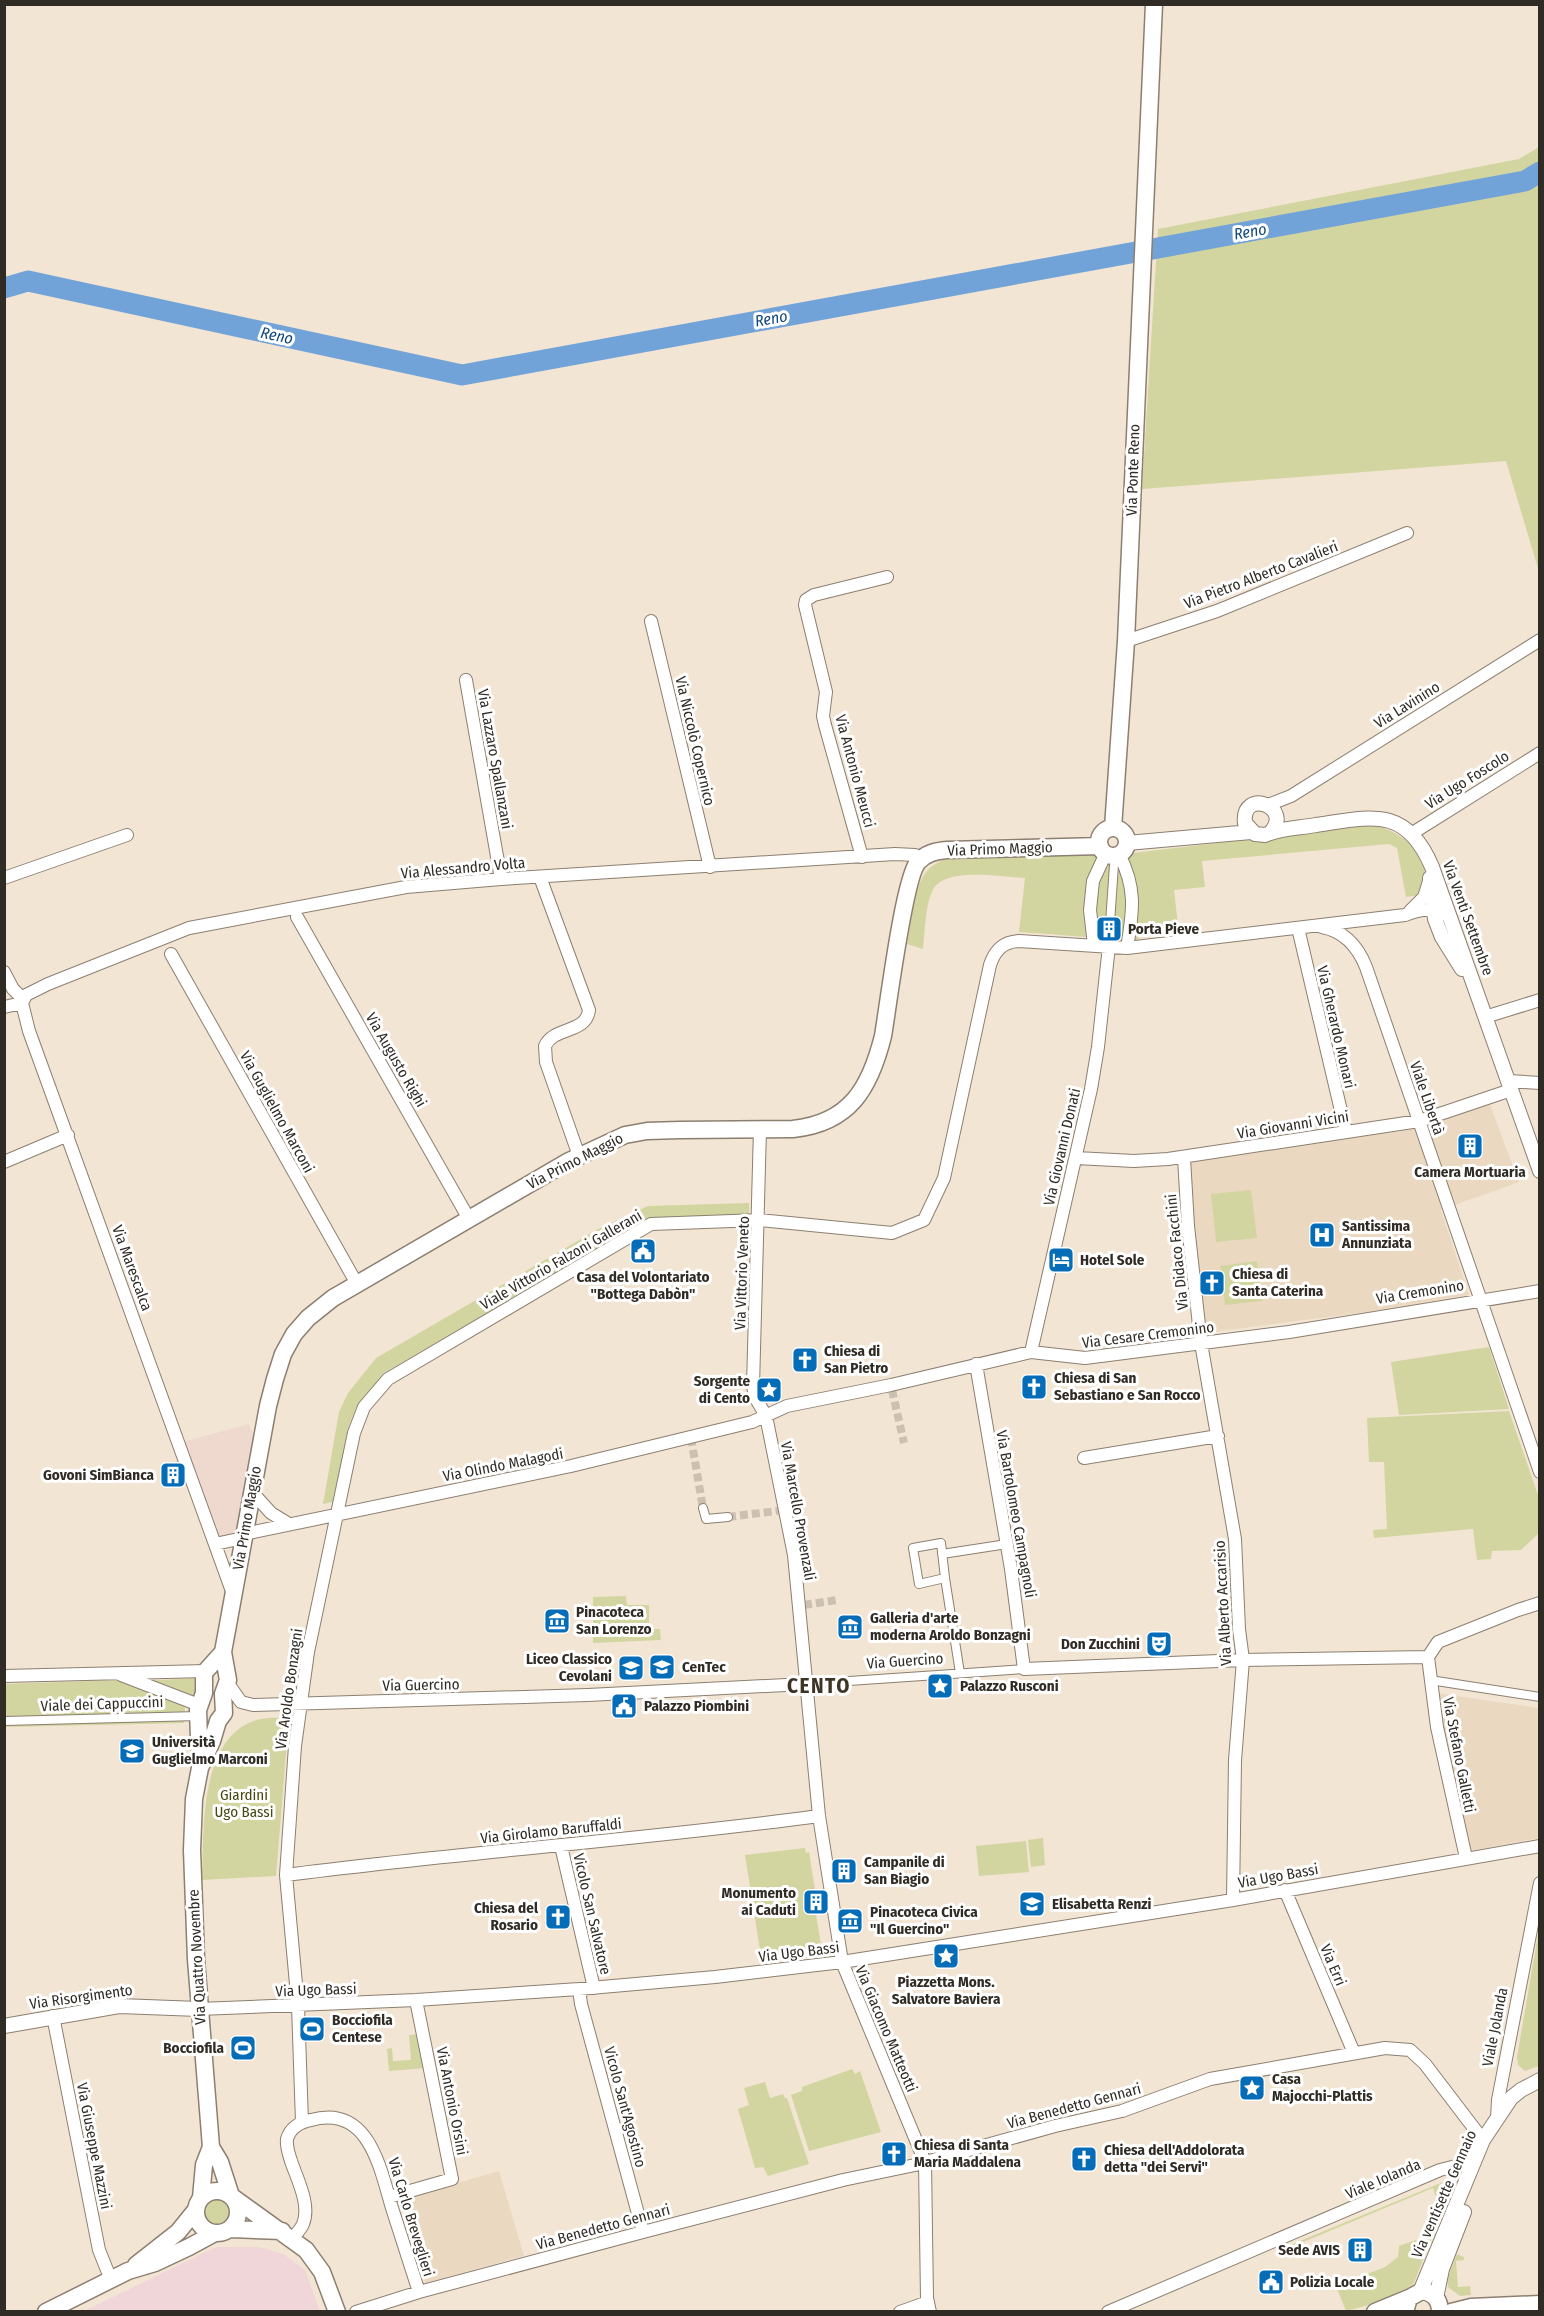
<svg xmlns="http://www.w3.org/2000/svg" width="1544" height="2316" viewBox="0 0 1544 2316" font-family="'Fira Sans Condensed',sans-serif">
<style>
.commercial{fill:#efd8cd}
.industrial{fill:#f0d5d9}
.built{fill:#ebd8c1}
.green{fill:#d2d5a0}
.lines{fill:none;stroke-linecap:round;stroke-linejoin:round}
.river{stroke:#71a3d9;stroke-width:21}
.pedestrian-tunnel{stroke:#ccc0b1;stroke-width:8;stroke-dasharray:8 4;stroke-linecap:butt}
.pedestrian-casing{stroke:#8c7f70;stroke-width:10}
.minor-casing{stroke:#8c7f70;stroke-width:14}
.tertiary-casing{stroke:#8c7f70;stroke-width:16}
.secondary-casing{stroke:#8c7f70;stroke-width:19}
.pedestrian{stroke:#fff;stroke-width:8}
.minor{stroke:#fff;stroke-width:12}
.tertiary{stroke:#fff;stroke-width:14}
.secondary{stroke:#fff;stroke-width:16}
.labels{text-anchor:middle;stroke-width:6;stroke-linejoin:round;paint-order:stroke}
.street-label{font-size:15px;fill:#302b25;stroke:#fff}
.poi-label{font-size:15px;font-weight:bold;fill:#302b25;stroke:#fff;text-anchor:start}
.park-label{font-size:15px;fill:#464810;stroke:#fff}
.water-label{font-size:16px;font-style:italic;fill:#104779;stroke:#fff}
.district-label{font-size:21px;font-weight:bold;letter-spacing:1.5px;fill:#3e3426;stroke:#fff}
</style>
<rect width="100%" height="100%" fill="#f3e5d4"/>
<path class="commercial" d="M249,1424L255,1439L237,1533L216,1539L183,1442Z"/>
<path class="industrial" d="M216,2247H260L283,2254L305,2270L320,2311H84Z"/>
<path class="built" d="M1489,1102L1519,1182L1441,1210L1469,1295L1366,1312L1206,1333L1186,1161L1414,1129Z
M1436,1693L1539,1708V1838L1470,1851Z
M499,2171L524,2256L425,2283L401,2201L404,2198Z"/>
<path class="green" d="M1539,147V572L1506,461L1142,489L1158,229L1519,159Z
M1373,825C1396,830 1426,848 1425,876C1425,882 1422,889 1420,895L1406,897L1397,848L1389,844L1202,861L1205,887L1174,890L1178,925L1139,936L1138,940C1098,939 1059,934 1019,932L1025,878C1002,877 948,867 934,888C925,902 925,933 923,949L907,944C911,922 913,881 931,867C934,864 939,862 943,860C986,854 1030,855 1074,854C1088,854 1112,858 1124,854Z
M1251,1190L1257,1238L1216,1242L1211,1194Z
M749,1203V1217L654,1220L608,1242L384,1373L356,1408L348,1428L336,1501L323,1504L339,1412L348,1393L376,1358L600,1228L648,1206Z
M1257,1261L1262,1301L1225,1305L1220,1266Z
M1489,1347L1509,1409L1399,1415L1391,1362Z
M1509,1411L1539,1498V1533L1521,1550L1492,1551L1491,1559L1477,1560L1473,1529L1374,1538L1373,1530L1387,1529L1384,1462H1369L1367,1418Z
M626,1596L627,1605H649V1629H660L661,1640L593,1643V1597Z
M194,1678L195,1692L192,1697L144,1681Z
M121,1680L185,1705L184,1723L5,1727L4,1684Z
M289,1718L276,1876L202,1880C204,1832 198,1732 261,1719C269,1717 280,1718 289,1718Z
M1043,1838L1045,1865L1031,1867L1028,1840Z
M1026,1841L1029,1872L979,1876L976,1846Z
M805,1848L806,1853L809,1852L815,1890L812,1891L822,1950L761,1957L745,1855Z
M1539,1929V2066L1525,2071L1518,2065L1517,2057Z
M420,2034L426,2068L389,2071L387,2049L392,2048L393,2061L411,2060L409,2035Z
M852,2069L855,2074L860,2071L881,2132L809,2151L791,2095L802,2091V2087Z
M765,2082L770,2098L783,2094L785,2098H787L809,2164L768,2176L763,2167L755,2168L738,2109L749,2105L744,2088Z
M1453,2178L1446,2198L1435,2195L1433,2188L1284,2250L1283,2248Z
M203 2211a13 13 0 1 1 26 0a13 13 0 1 1-26 0Z
M1433,2234L1414,2283L1392,2299L1346,2311L1336,2286L1385,2267L1398,2257L1399,2246Z
M1457,2254L1464,2257V2260L1456,2261L1458,2287L1470,2286L1471,2295L1460,2296L1448,2287L1447,2279Z"/>
<g class="lines">
<path class="river" d="M4,288L28,281L462,375L1525,181L1540,172"/>
<path class="pedestrian-tunnel" d="M1109,935L1110,923
M892,1390L904,1443
M691,1438L703,1508
M728,1517L785,1510
M804,1605L837,1600"/>
<defs>
<path id="pedestrian" d="M1110,923L1114,865
M703,1508L706,1519L728,1517
M941,1543L945,1578L919,1584L913,1548Z
M942,1554L1007,1544
M945,1578L960,1673
M1430,1680L1540,1697
M805,1684L1024,1669
M4,1721L199,1716"/>
<path id="minor" d="M651,621L710,867
M1126,641L1217,611L1407,533
M466,680L501,879
M1268,805L1291,796L1540,640
M1411,834L1540,753
M1119,854C1137,889 1133,911 1127,948
M862,857L825,725L823,716L826,692L805,605L806,600L814,595L887,577
M540,877L589,1010C586,1034 554,1026 545,1046L546,1062L579,1156
M4,878L127,835
M1410,911L1424,897L1430,878
M297,917L469,1219
M1322,927C1344,931 1358,947 1366,967L1540,1472
M1298,928L1346,1132
M1094,945L1090,910L1093,881L1106,853
M171,954L357,1284
M4,972L13,989L23,999
M22,1003L26,995L48,984L189,928L406,887L501,879L895,854L915,855L922,859
M22,1003L29,1031L233,1594
M4,1007L22,1003
M1485,1017L1540,1000
M1508,1081L1540,1083
M760,1129L753,1386L755,1397L766,1416L794,1555L819,1816L842,1962L925,2162L927,2298L930,2312
M1076,1158L1134,1161L1168,1159L1419,1121L1511,1090
M1184,1158L1188,1226L1201,1343L1235,1539L1239,1629L1243,1660L1235,1760L1233,1900
M4,1162L68,1135
M1031,1352L1091,1089L1098,1047L1109,946
M976,1364L1011,1569L1024,1669L1243,1660L1428,1657
M1084,1458L1218,1436
M252,1492L271,1513L289,1524
M244,1534L571,1466L752,1422L787,1406L891,1385L1031,1352L1085,1358L1289,1332L1540,1291
M215,1544L243,1538
M121,1675L199,1705
M4,1676L206,1671
M227,1682L241,1702L253,1705L588,1695L805,1684
M561,1846L594,1988
M1466,1858L1437,1727L1428,1657L1438,1642L1518,1610L1540,1603
M286,1875C463,1852 642,1840 819,1816
M1285,1890L1354,2053
M579,1989L581,2004L643,2232
M199,2009L416,2000L579,1989L715,1977L842,1962L1233,1900L1540,1846
M53,2016L99,2250L111,2280
M1497,2119L1498,2100L1540,1883
M302,2122L298,2006L286,1875L295,1746L308,1652L354,1433L364,1407L388,1379L651,1224L759,1220L892,1233L924,1220L944,1178L990,965C995,950 1003,942 1019,941L1127,948L1405,915C1419,910 1428,907 1441,915
M389,2197L452,2179L416,2000
M292,2239C296,2234 301,2229 303,2224C311,2205 297,2179 291,2161C289,2154 286,2147 287,2139C290,2128 300,2122 311,2120C369,2104 380,2168 392,2208C401,2236 410,2264 419,2292
M356,2312L419,2292L643,2232L843,2180L915,2165L1055,2126L1122,2111L1210,2079L1385,2048L1410,2050L1425,2064L1483,2140
M900,2312L928,2302
M1108,2312L1440,2170L1456,2166L1472,2165"/>
<path id="tertiary" d="M1270,833C1295,807 1241,787 1245,823L1255,834L1265,835C1280,828 1300,828 1316,825C1370,817 1406,805 1432,867L1540,1171
M1127,843L1251,832
M1430,878L1435,919L1442,937L1462,969
M4,2026L119,2006L199,2009
M1420,2292L1483,2140L1511,2098L1521,2090L1540,2080
M1436,2298L1442,2269L1464,2212"/>
<path id="secondary" d="M1113,828L1126,641L1154,4
M1099 842a14 14 0 1 1 28 0a14 14 0 1 1-28 0Z
M200,1767L198,1710L204,1693V1673L223,1652
M196 2212a21 21 0 1 1 42 0a21 21 0 1 1-42 0Z
M201,2198L204,2165L211,2147
M231,2229L282,2231
M136,2265L178,2232L195,2211
M46,2312L128,2271L155,2263L189,2247L213,2234
M337,2312L322,2272L306,2250L231,2196L220,2162L211,2147L196,1959L192,1850L194,1799L200,1768L212,1741L218,1721L224,1713L223,1694L228,1680L223,1652L268,1406L275,1379L283,1354L294,1334L308,1318L333,1298L569,1161L625,1135L647,1131L680,1130L793,1129C850,1123 870,1088 883,1036C888,1007 904,878 918,862C926,853 936,851 947,850L1100,846
M1375,2312L1409,2298
M1405,2312L1409,2298L1422,2291C1434,2293 1440,2300 1440,2312
M1451,2312L1471,2307L1540,2304"/>
</defs>
<use href="#pedestrian" class="pedestrian-casing"/>
<use href="#minor" class="minor-casing"/>
<use href="#tertiary" class="tertiary-casing"/>
<use href="#secondary" class="secondary-casing"/>
<use href="#pedestrian" class="pedestrian"/>
<use href="#minor" class="minor"/>
<use href="#tertiary" class="tertiary"/>
<use href="#secondary" class="secondary"/>
</g>
<defs>
<symbol id="building-square" viewBox="-11 -11 22 22"><rect x="-9" y="-9" width="18" height="18" rx="4" fill="#056cb8" stroke="#fff"/><path d="M-4-6H4V6H1V3H-1V6H-4ZM-2.5-4.3h1.7v1.8h-1.7ZM.8-4.3h1.7v1.8H.8ZM-2.5-1h1.7V.8h-1.7ZM.8-1h1.7V.8H.8Z" fill="#fff"/></symbol>
<symbol id="hospital-square" viewBox="-11 -11 22 22"><rect x="-9" y="-9" width="18" height="18" rx="4" fill="#056cb8" stroke="#fff"/><path d="M-5-5h3v3.5h4V-5h3V5h-3V1.5h-4V5h-3Z" fill="#fff"/></symbol>
<symbol id="civic-square" viewBox="-11 -11 22 22"><rect x="-9" y="-9" width="18" height="18" rx="4" fill="#056cb8" stroke="#fff"/><path d="M-.6-6.5H3V-4.5H.6V-3L4-1V1h2V6H-6V1h2V-1L-.6-3ZM-1.2 2.5V6h2.4V2.5Z" fill="#fff"/></symbol>
<symbol id="hotel-square" viewBox="-11 -11 22 22"><rect x="-9" y="-9" width="18" height="18" rx="4" fill="#056cb8" stroke="#fff"/><path d="M-6-4.5h1.5V1H6V5H4.5V3h-9V5H-6ZM-4 0a1.8 1.8 0 1 1 3.6 0ZM.5 0V-2.5h3Q6-2.5 6 0Z" fill="#fff"/></symbol>
<symbol id="church-square" viewBox="-11 -11 22 22"><rect x="-9" y="-9" width="18" height="18" rx="4" fill="#056cb8" stroke="#fff"/><path d="M-1.2-6h2.4v3.5h3.3v2.4h-3.3V6h-2.4V-.1h-3.3v-2.4h3.3Z" fill="#fff"/></symbol>
<symbol id="sight-square" viewBox="-11 -11 22 22"><rect x="-9" y="-9" width="18" height="18" rx="4" fill="#056cb8" stroke="#fff"/><path d="M0-6L1.8-2.2L6-1.7L2.9 1.2L3.7 5.4L0 3.3L-3.7 5.4L-2.9 1.2L-6-1.7L-1.8-2.2Z" fill="#fff"/></symbol>
<symbol id="museum-square" viewBox="-11 -11 22 22"><rect x="-9" y="-9" width="18" height="18" rx="4" fill="#056cb8" stroke="#fff"/><path d="M0-6L6-3V-2H-6V-3ZM-5-1h2V3h-2ZM-1-1h2V3h-2ZM3-1h2V3H3ZM-6 4H6V6H-6Z" fill="#fff"/></symbol>
<symbol id="theatre-square" viewBox="-11 -11 22 22"><rect x="-9" y="-9" width="18" height="18" rx="4" fill="#056cb8" stroke="#fff"/><path d="M-5-5.5Q0-4 5-5.5V0Q5 5 0 6Q-5 5-5 0ZM-3.3-2.5H-1v1.5H-3.3ZM1-2.5H3.3v1.5H1ZM-2.8 1Q0 5.5 2.8 1Z" fill="#fff"/></symbol>
<symbol id="university-square" viewBox="-11 -11 22 22"><rect x="-9" y="-9" width="18" height="18" rx="4" fill="#056cb8" stroke="#fff"/><path d="M0-5L7-2L0 1L-7-2ZM-4 1L0 2.5L4 1V4Q0 6-4 4Z" fill="#fff"/></symbol>
<symbol id="school-square" viewBox="-11 -11 22 22"><rect x="-9" y="-9" width="18" height="18" rx="4" fill="#056cb8" stroke="#fff"/><path d="M0-5L7-2L0 1L-7-2ZM-4 1L0 2.5L4 1V4Q0 6-4 4Z" fill="#fff"/></symbol>
<symbol id="stadium-square" viewBox="-11 -11 22 22"><rect x="-9" y="-9" width="18" height="18" rx="4" fill="#056cb8" stroke="#fff"/><path d="M0-5a6.5 5 0 1 0 0 10a6.5 5 0 1 0 0-10ZM-3.5-1.8h7v3.6h-7Z" fill="#fff"/></symbol>
</defs>
<g fill-rule="evenodd">
<use href="#building-square" x="1094" y="914" width="30" height="30"/>
<use href="#building-square" x="1455" y="1131" width="30" height="30"/>
<use href="#hospital-square" x="1307" y="1220" width="30" height="30"/>
<use href="#civic-square" x="628" y="1236" width="30" height="30"/>
<use href="#hotel-square" x="1046" y="1245" width="30" height="30"/>
<use href="#church-square" x="1197" y="1268" width="30" height="30"/>
<use href="#church-square" x="790" y="1345" width="30" height="30"/>
<use href="#church-square" x="1019" y="1372" width="30" height="30"/>
<use href="#sight-square" x="754" y="1375" width="30" height="30"/>
<use href="#building-square" x="158" y="1460" width="30" height="30"/>
<use href="#museum-square" x="542" y="1606" width="30" height="30"/>
<use href="#museum-square" x="835" y="1612" width="30" height="30"/>
<use href="#theatre-square" x="1144" y="1629" width="30" height="30"/>
<use href="#university-square" x="647" y="1652" width="30" height="30"/>
<use href="#school-square" x="616" y="1653" width="30" height="30"/>
<use href="#sight-square" x="925" y="1671" width="30" height="30"/>
<use href="#civic-square" x="609" y="1691" width="30" height="30"/>
<use href="#university-square" x="117" y="1736" width="30" height="30"/>
<use href="#building-square" x="829" y="1856" width="30" height="30"/>
<use href="#building-square" x="801" y="1887" width="30" height="30"/>
<use href="#school-square" x="1017" y="1889" width="30" height="30"/>
<use href="#church-square" x="543" y="1902" width="30" height="30"/>
<use href="#museum-square" x="835" y="1906" width="30" height="30"/>
<use href="#sight-square" x="931" y="1941" width="30" height="30"/>
<use href="#stadium-square" x="297" y="2014" width="30" height="30"/>
<use href="#stadium-square" x="228" y="2033" width="30" height="30"/>
<use href="#sight-square" x="1237" y="2073" width="30" height="30"/>
<use href="#church-square" x="879" y="2139" width="30" height="30"/>
<use href="#church-square" x="1069" y="2144" width="30" height="30"/>
<use href="#building-square" x="1345" y="2235" width="30" height="30"/>
<use href="#civic-square" x="1256" y="2267" width="30" height="30"/>
</g>
<g class="labels">
<g class="street-label">
<text transform="translate(1133 470) rotate(-88)" y="5">Via Ponte Reno</text>
<text transform="translate(1261 575) rotate(-21)" y="5">Via Pietro Alberto Cavalieri</text>
<text transform="translate(1407 705) rotate(-32)" y="5">Via Lavinino</text>
<text transform="translate(695 741) rotate(77)" y="5">Via Niccolò Copernico</text>
<text transform="translate(495 759) rotate(80)" y="5">Via Lazzaro Spallanzani</text>
<text transform="translate(855 771) rotate(75)" y="5">Via Antonio Meucci</text>
<text transform="translate(1467 780) rotate(-32)" y="5">Via Ugo Foscolo</text>
<text transform="translate(1000 849) rotate(-2)" y="5">Via Primo Maggio</text>
<text transform="translate(463 868) rotate(-5)" y="5">Via Alessandro Volta</text>
<text transform="translate(1468 918) rotate(70)" y="5">Via Venti Settembre</text>
<text transform="translate(1336 1027) rotate(77)" y="5">Via Gherardo Monari</text>
<text transform="translate(396 1060) rotate(60)" y="5">Via Augusto Righi</text>
<text transform="translate(1427 1098) rotate(71)" y="5">Viale Libertà</text>
<text transform="translate(277 1112) rotate(61)" y="5">Via Guglielmo Marconi</text>
<text transform="translate(1293 1125) rotate(-9)" y="5">Via Giovanni Vicini</text>
<text transform="translate(1062 1147) rotate(-77)" y="5">Via Giovanni Donati</text>
<text transform="translate(575 1161) rotate(-27)" y="5">Via Primo Maggio</text>
<text transform="translate(1177 1252) rotate(-96)" y="5">Via Didaco Facchini</text>
<text transform="translate(561 1260) rotate(-30)" y="5">Viale Vittorio Falzoni Gallerani</text>
<text transform="translate(132 1268) rotate(70)" y="5">Via Marescalca</text>
<text transform="translate(742 1273) rotate(-88)" y="5">Via Vittorio Veneto</text>
<text transform="translate(1420 1292) rotate(-9)" y="5">Via Cremonino</text>
<text transform="translate(1148 1335) rotate(-7)" y="5">Via Cesare Cremonino</text>
<text transform="translate(503 1465) rotate(-11)" y="5">Via Olindo Malagodi</text>
<text transform="translate(798 1511) rotate(80)" y="5">Via Marcello Provenzali</text>
<text transform="translate(1016 1514) rotate(80)" y="5">Via Bartolomeo Campagnoli</text>
<text transform="translate(247 1518) rotate(-80)" y="5">Via Primo Maggio</text>
<text transform="translate(1223 1603) rotate(-93)" y="5">Via Alberto Accarisio</text>
<text transform="translate(905 1661) rotate(-4)" y="5">Via Guercino</text>
<text transform="translate(421 1685) rotate(-1)" y="5">Via Guercino</text>
<text transform="translate(289 1689) rotate(-82)" y="5">Via Aroldo Bonzagni</text>
<text transform="translate(102 1704) rotate(-2)" y="5">Viale dei Cappuccini</text>
<text transform="translate(1459 1755) rotate(79)" y="5">Via Stefano Galletti</text>
<text transform="translate(551 1831) rotate(-6)" y="5">Via Girolamo Baruffaldi</text>
<text transform="translate(1278 1876) rotate(-10)" y="5">Via Ugo Bassi</text>
<text transform="translate(592 1914) rotate(77)" y="5">Vicolo San Salvatore</text>
<text transform="translate(799 1952) rotate(-7)" y="5">Via Ugo Bassi</text>
<text transform="translate(197 1957) rotate(-93)" y="5">Via Quattro Novembre</text>
<text transform="translate(1333 1965) rotate(67)" y="5">Via Erri</text>
<text transform="translate(316 1990) rotate(-2)" y="5">Via Ugo Bassi</text>
<text transform="translate(81 1997) rotate(-8)" y="5">Via Risorgimento</text>
<text transform="translate(1495 2027) rotate(-79)" y="5">Viale Jolanda</text>
<text transform="translate(886 2029) rotate(67)" y="5">Via Giacomo Matteotti</text>
<text transform="translate(452 2101) rotate(79)" y="5">Via Antonio Orsini</text>
<text transform="translate(1074 2106) rotate(-15)" y="5">Via Benedetto Gennari</text>
<text transform="translate(625 2107) rotate(75)" y="5">Vicolo Sant'Agostino</text>
<text transform="translate(94 2146) rotate(79)" y="5">Via Giuseppe Mazzini</text>
<text transform="translate(1383 2179) rotate(-23)" y="5">Viale Iolanda</text>
<text transform="translate(1444 2194) rotate(-66)" y="5">Via ventisette Gennaio</text>
<text transform="translate(411 2217) rotate(73)" y="5">Via Carlo Breveglieri</text>
<text transform="translate(603 2227) rotate(-15)" y="5">Via Benedetto Gennari</text>
</g>
<g class="poi-label">
<text x="1128" y="934">Porta Pieve</text>
<text x="1470" y="1177" text-anchor="middle">Camera Mortuaria</text>
<text x="1342" y="1231">Santissima<tspan x="1342" dy="17">Annunziata</tspan></text>
<text x="1080" y="1265">Hotel Sole</text>
<text x="1232" y="1279">Chiesa di<tspan x="1232" dy="17">Santa Caterina</tspan></text>
<text x="643" y="1282" text-anchor="middle">Casa del Volontariato<tspan x="643" dy="17">"Bottega Dabòn"</tspan></text>
<text x="824" y="1356">Chiesa di<tspan x="824" dy="17">San Pietro</tspan></text>
<text x="1054" y="1383">Chiesa di San<tspan x="1054" dy="17">Sebastiano e San Rocco</tspan></text>
<text x="750" y="1386" text-anchor="end">Sorgente<tspan x="750" dy="17">di Cento</tspan></text>
<text x="154" y="1480" text-anchor="end">Govoni SimBianca</text>
<text x="576" y="1617">Pinacoteca<tspan x="576" dy="17">San Lorenzo</tspan></text>
<text x="870" y="1623">Galleria d'arte<tspan x="870" dy="17">moderna Aroldo Bonzagni</tspan></text>
<text x="1140" y="1649" text-anchor="end">Don Zucchini</text>
<text x="612" y="1664" text-anchor="end">Liceo Classico<tspan x="612" dy="17">Cevolani</tspan></text>
<text x="682" y="1672">CenTec</text>
<text x="960" y="1691">Palazzo Rusconi</text>
<text x="644" y="1711">Palazzo Piombini</text>
<text x="152" y="1747">Università<tspan x="152" dy="17">Guglielmo Marconi</tspan></text>
<text x="864" y="1867">Campanile di<tspan x="864" dy="17">San Biagio</tspan></text>
<text x="796" y="1898" text-anchor="end">Monumento<tspan x="796" dy="17">ai Caduti</tspan></text>
<text x="1052" y="1909">Elisabetta Renzi</text>
<text x="538" y="1913" text-anchor="end">Chiesa del<tspan x="538" dy="17">Rosario</tspan></text>
<text x="870" y="1917">Pinacoteca Civica<tspan x="870" dy="17">"Il Guercino"</tspan></text>
<text x="946" y="1987" text-anchor="middle">Piazzetta Mons.<tspan x="946" dy="17">Salvatore Baviera</tspan></text>
<text x="332" y="2025">Bocciofila<tspan x="332" dy="17">Centese</tspan></text>
<text x="224" y="2053" text-anchor="end">Bocciofila</text>
<text x="1272" y="2084">Casa<tspan x="1272" dy="17">Majocchi-Plattis</tspan></text>
<text x="914" y="2150">Chiesa di Santa<tspan x="914" dy="17">Maria Maddalena</tspan></text>
<text x="1104" y="2155">Chiesa dell'Addolorata<tspan x="1104" dy="17">detta "dei Servi"</tspan></text>
<text x="1340" y="2255" text-anchor="end">Sede AVIS</text>
<text x="1290" y="2287">Polizia Locale</text>
</g>
<g class="park-label">
<text x="244" y="1800">Giardini<tspan x="244" dy="17">Ugo Bassi</tspan></text>
</g>
<g class="water-label">
<text transform="translate(1250 231) rotate(-10)" y="6">Reno</text>
<text transform="translate(771 318) rotate(-10)" y="6">Reno</text>
<text transform="translate(277 335) rotate(12)" y="6">Reno</text>
</g>
<g class="district-label">
<text x="819" y="1693">CENTO</text>
</g>
</g>
<rect width="1544" height="2316" fill="none" stroke="#302b25" stroke-width="12"/>
</svg>
